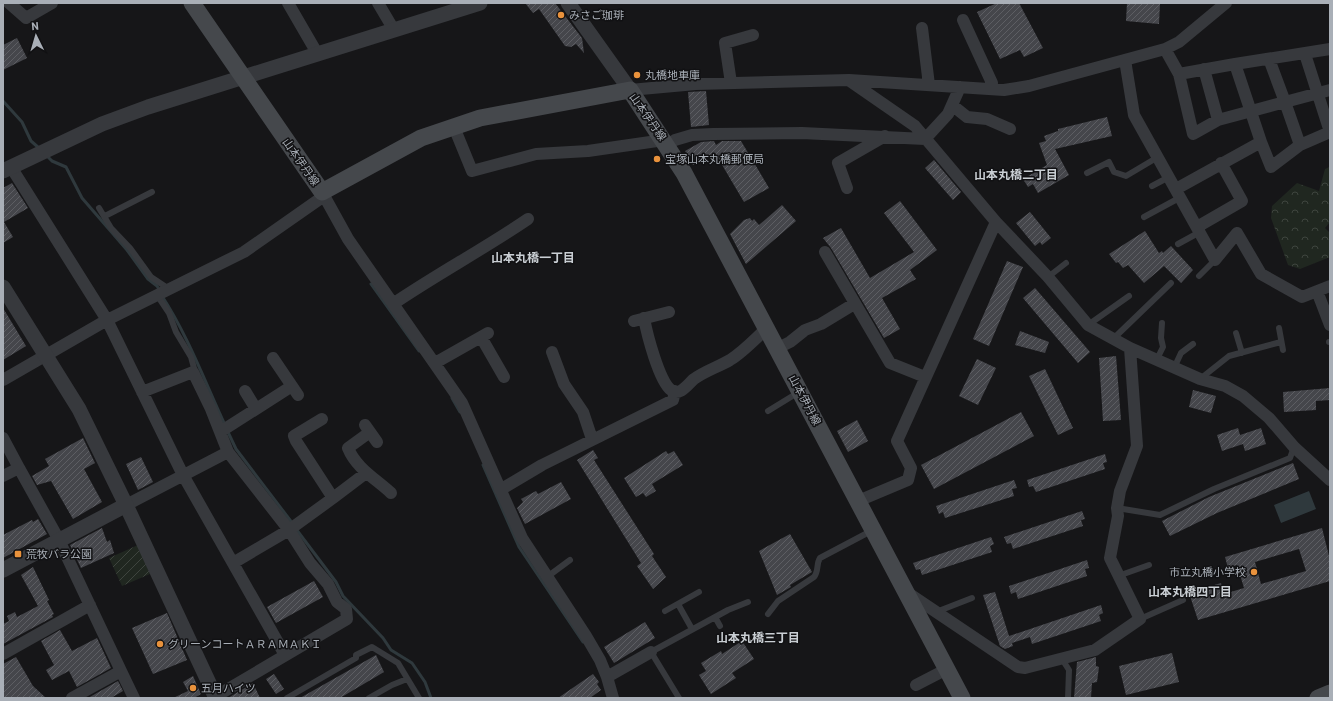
<svg xmlns="http://www.w3.org/2000/svg" width="1333" height="701" viewBox="0 0 1333 701" font-family="Barlow,'Noto Sans JP',sans-serif">
<style>
.forest{fill:url(#forest-crowns)}
.garden{fill:url(#garden-furrows)}
.water{fill:#2f393d}
.lines{fill:none;stroke-linecap:round;stroke-linejoin:round}
.stream{stroke:#2f393d;stroke-width:3}
.building{fill:url(#building-hatch);fill-rule:evenodd}
.service{stroke:#37393d;stroke-width:6}
.minor{stroke:#37393d;stroke-width:12}
.tertiary{stroke:#37393d;stroke-width:15}
.secondary{stroke:#45484c;stroke-width:17}
.poi-dot{fill:#e9923c;stroke:#111113;stroke-width:1.5}
.labels{text-anchor:middle;stroke-width:3;stroke-linejoin:round;paint-order:stroke}
.poi-label{font-size:11px;fill:#a9afb7;stroke:#111113;text-anchor:start}
.street-label{font-size:11px;fill:#a9afb7;stroke:#111113}
.neighbourhood-label{font-size:12px;font-weight:bold;fill:#c9ced3;stroke:#111113}
</style>
<defs>
<pattern id="forest-crowns" width="20" height="18" patternUnits="userSpaceOnUse"><rect width="20" height="18" fill="#202720"/><path d="M2 6a3 3 0 1 1 6 0M12 15a3 3 0 1 1 6 0" fill="none" stroke="#3e443e"/></pattern>
<pattern id="garden-furrows" width="10" height="10" patternUnits="userSpaceOnUse"><rect width="10" height="10" fill="#202720"/><path d="M-1 1l2-2M0 10L10 0M9 11l2-2" fill="none" stroke="#3e443e"/></pattern>
<pattern id="building-hatch" width="6" height="6" patternUnits="userSpaceOnUse"><rect width="6" height="6" fill="#45464b"/><path d="M-1 1l2-2M0 6l6-6M5 7l2-2" fill="none" stroke="#5d5e63"/></pattern>
</defs>
<rect width="100%" height="100%" fill="#161618"/>
<path class="forest" d="M1330,167V222L1325,228L1330,233V257L1300,269L1288,265L1271,218L1272,206L1297,183L1319,191L1325,169Z"/>
<path class="garden" d="M138,545L150,574L122,586L109,558Z"/>
<path class="water" d="M1309,491L1316,509L1281,523L1274,505Z"/>
<g class="lines">
<path class="stream" d="M3,101L22,122L31,141L39,148
M46,155L52,161L66,167L82,198L127,250L148,279L157,286L160,291
M371,284L419,351
M162,296C188,336 205,382 225,425
M452,398L460,412
M227,430L236,449L293,524
M483,465L519,547L583,642
M296,529L336,582L343,596L383,638L391,650L412,663L425,682L431,698"/>
</g>
<path class="building" d="M525,3H555L582,38L584,53L576,44L571,47L565,46L539,9L533,13Z
M997,3H1019L1043,48L1024,57L1020,50L1000,59L977,12Z
M1127,3L1160,4L1159,24L1126,21Z
M17,38L27,58L3,70V45Z
M706,91L709,125L691,127L688,92Z
M1107,117L1112,136L1055,149L1069,175L1038,193L1033,184L1028,187L1023,179L1047,165L1039,143L1046,141L1044,136L1058,131V129Z
M714,141L716,145L722,141H741L769,188L744,202L715,153L693,165L685,151L701,142Z
M934,160L961,192L953,200L925,168Z
M12,183L28,208L4,222L13,237L3,243V188Z
M900,201L937,250L910,270L916,279L882,298L900,329L884,338L831,248L823,238L841,228L870,278L914,252L884,213Z
M782,205L796,221L746,264L730,234L744,220L750,218L752,221L754,219L759,225Z
M1030,212L1051,238L1042,245L1040,242L1035,246L1016,223Z
M1145,231L1159,253L1162,251L1163,253L1171,246L1193,270L1181,283L1164,266L1144,283L1128,265L1123,268L1118,262L1116,263L1109,254Z
M1007,261L1023,267L989,346L973,339Z
M1035,288L1090,352L1078,363L1023,298Z
M3,308L26,346L3,360Z
M1020,331L1049,342L1045,353L1015,345Z
M1116,356L1121,420L1103,421L1099,358Z
M977,359L996,368L978,405L959,396Z
M1045,369L1073,428L1058,435L1029,376Z
M1330,388V400L1316,401V410L1284,412L1283,392Z
M1193,390L1216,396L1211,413L1189,407Z
M1021,412L1034,436L934,489L921,465Z
M857,420L868,441L848,452L837,431Z
M1238,428L1240,435L1261,428L1266,444L1245,451L1243,444L1222,451L1217,435Z
M83,438L95,463L84,469L102,502L73,519L51,481L37,485L32,476L49,466L45,459Z
M593,450L598,458L594,460L654,554L652,556L666,577L653,589L637,566L641,563L577,460Z
M666,451L668,454L674,451L683,465L652,484L656,491L646,497L643,493L636,497L624,478Z
M1105,454L1107,462L1103,463L1105,469L1036,492L1033,486L1029,487L1027,480Z
M141,457L153,482L138,490L126,464Z
M1293,463L1299,479L1217,513L1170,536L1162,521L1209,497Z
M1014,480L1017,488L1012,489L1014,496L945,518L943,512L939,514L936,506Z
M561,482L571,499L525,524L517,508L523,502L521,499L536,491L538,494Z
M1082,511L1085,519L1081,520L1083,526L1013,549L1011,543L1007,544L1004,537Z
M38,519L47,534L3,558V535L32,520L33,522Z
M102,528L107,542L110,540L114,553L81,568L70,545Z
M1322,528L1330,560V581L1198,620L1190,596L1208,590V587L1221,583L1224,594L1244,588L1237,565L1228,568L1225,557ZM1299,549L1306,571L1261,584L1255,562Z
M790,534L812,572L790,585L791,587L777,595L759,551Z
M991,537L994,544L990,546L992,552L922,575L920,569L916,570L913,563Z
M1087,560L1089,568L1085,569L1087,576L1018,599L1016,592L1011,594L1009,586Z
M33,567L49,600L47,601L54,614L52,615L53,617L3,644V624L9,621L7,616L15,612L17,617L38,606L21,575Z
M314,581L323,597L276,623L267,607Z
M995,592L1009,636L1101,605L1103,613L1099,615L1101,621L1032,644L1030,637L1012,643L1013,646L1005,649L1000,646L983,595Z
M167,613L187,660L153,674L132,628Z
M645,622L655,638L614,663L604,647Z
M60,630L72,651L97,638L111,668L77,687L69,671L52,680L46,670L54,665L41,641Z
M742,641L754,659L732,673L736,678L711,694L699,675L706,671L701,663L721,651L722,654Z
M1172,653L1179,682L1126,695L1119,666Z
M376,655L384,672L340,698H300Z
M16,657L33,686L46,698H3V664Z
M1096,657V666L1099,667L1097,682L1092,683L1091,698H1074L1077,662Z
M274,674L284,689L276,694L266,679Z
M593,674L599,682L597,684L601,690L590,698H558Z
M193,676L201,694L194,698H173L188,691L183,682Z
M118,681L123,691L111,698H88Z
M253,683L260,698H228Z"/>
<g class="lines">
<path class="service" d="M1087,173L1109,162L1114,172L1126,176L1158,157
M1152,186L1169,177
M99,208L111,228L130,248L151,277L169,289
M105,216L152,192
M1144,217L1181,197
M1178,244L1200,232
M1199,276L1215,260
M1048,277L1066,263
M157,295L169,313L176,332L191,357L194,368L193,372
M1088,325L1129,296
M1279,328L1283,350
M1236,333L1242,353
M1113,339L1171,283
M1329,342H1330
M1157,359L1163,347L1161,338L1162,323
M1174,368L1181,353L1193,344
M1200,379L1229,356L1281,342
M768,411L799,392
M1117,508L1160,515L1214,489L1290,458L1294,447
M1118,576L1149,565
M547,577L570,560
M678,604L692,629
M665,611L699,592
M936,612L972,598
M768,614L778,601L814,577C819,571 816,564 820,558L873,530
M715,617L720,626
M1140,619L1183,600
M1062,659L1069,670L1068,698
M287,698L356,658V655L372,647L398,663L419,698
M369,698L392,685L407,679
M679,698L651,652L728,610L748,602"/>
<path class="minor" d="M9,3L26,18L52,3
M288,3L317,53
M378,3L394,30
M963,20L992,83L990,89
M922,28L929,85
M1165,49L1179,74L1193,134L1218,120
M1305,54L1330,132
M1125,60L1134,115L1215,260L1237,233L1261,274L1302,297L1330,286
M1204,69L1218,120L1285,102L1269,59
M1179,74L1235,64
M850,81L915,126L996,222L897,441L911,468L908,480L858,501
M731,83L725,43L753,35
M630,90L696,84L849,80L1004,90L1029,86L1165,49L1179,42L1226,3
M952,105L967,117L987,119L1010,129
M454,127L472,171L536,154L588,151L664,140
M1261,142L1235,64L1330,49
M667,145L675,140L692,135L713,134L802,133L925,139L948,114L960,87
M1300,145L1285,102L1330,90
M11,167L107,320L183,475L285,655
M847,188L838,163L885,136
M1176,189L1261,142L1271,167L1300,145L1330,132
M322,192L348,239L462,403L522,538L586,636L600,660L607,677L651,652
M996,222L1048,277L1088,325L1130,348L1200,379L1225,386L1243,396L1269,418L1294,447L1330,480
M1197,227L1242,201L1221,163
M825,252L890,363L925,377
M1317,291L1330,325
M393,304C437,274 484,249 528,219
M644,318C647,334 659,381 671,390C680,397 689,383 694,379C705,371 718,367 730,360C743,352 755,339 767,328
M634,321L669,312
M481,337L504,377
M778,348L790,342L805,330L821,324L854,304
M552,352L564,384L583,412L592,439
M273,358L298,395
M435,363L488,333
M3,380L107,320L244,252L324,196
M245,391L256,409
M365,425L377,442
M220,432L292,386
M370,432L348,448C356,468 376,479 391,493
M3,438L19,468
M3,476L19,468L59,540L121,671
M500,490L542,465L673,400L675,391
M333,498L366,473
M126,505L228,452L211,409L193,372L142,392
M233,563L289,530L333,498L296,441L294,436L322,419
M908,593L1018,667L1025,668L1095,650L1140,619L1110,558L1118,516L1117,508L1120,491L1137,446L1130,348
M3,654L90,605
M607,677L613,698
M916,685L947,669
M72,698L121,671L134,698
M213,698L347,619L346,609L337,602L328,584L310,563L289,530L228,452"/>
<path class="tertiary" d="M568,3L630,90
M3,171L102,124L148,107L480,3
M3,287L79,409L126,505L216,698
M3,570L126,505"/>
<path class="secondary" d="M192,3L322,192L421,138L480,118L630,90L684,173L962,698
M1318,698L1330,693"/>
</g>
<g class="poi-dot">
<circle cx="561" cy="15" r="4"/>
<circle cx="637" cy="75" r="4"/>
<circle cx="657" cy="159" r="4"/>
<rect x="14" y="550" width="8" height="8" rx="2"/>
<circle cx="1254" cy="572" r="4"/>
<circle cx="160" cy="644" r="4"/>
<circle cx="193" cy="688" r="4"/>
</g>
<g class="labels">
<g class="poi-label">
<text x="569" y="19">みさご珈琲</text>
<text x="645" y="79">丸橋地車庫</text>
<text x="665" y="163">宝塚山本丸橋郵便局</text>
<text x="26" y="558">荒牧バラ公園</text>
<text x="1246" y="576" text-anchor="end">市立丸橋小学校</text>
<text x="168" y="648">グリーンコートＡＲＡＭＡＫＩ</text>
<text x="201" y="692">五月ハイツ</text>
</g>
<g class="street-label">
<text transform="translate(648 117) rotate(55)" y="4">山本伊丹線</text>
<text transform="translate(301 162) rotate(55)" y="4">山本伊丹線</text>
<text transform="translate(805 400) rotate(62)" y="4">山本伊丹線</text>
</g>
<g class="neighbourhood-label">
<text x="1016" y="179">山本丸橋二丁目</text>
<text x="533" y="262">山本丸橋一丁目</text>
<text x="1190" y="596">山本丸橋四丁目</text>
<text x="758" y="642">山本丸橋三丁目</text>
</g>
</g>
<rect width="1333" height="701" fill="none" stroke="#a9afb7" stroke-width="8"/>
<g transform="translate(36 36) rotate(355)" stroke="#111113" stroke-width="3" paint-order="stroke">
<path d="M0-3L7 15L0 10L-7 15Z" fill="#a9afb7"/>
<text y="-6" font-size="11" font-weight="bold" text-anchor="middle" fill="#a9afb7">N</text>
</g>
</svg>
